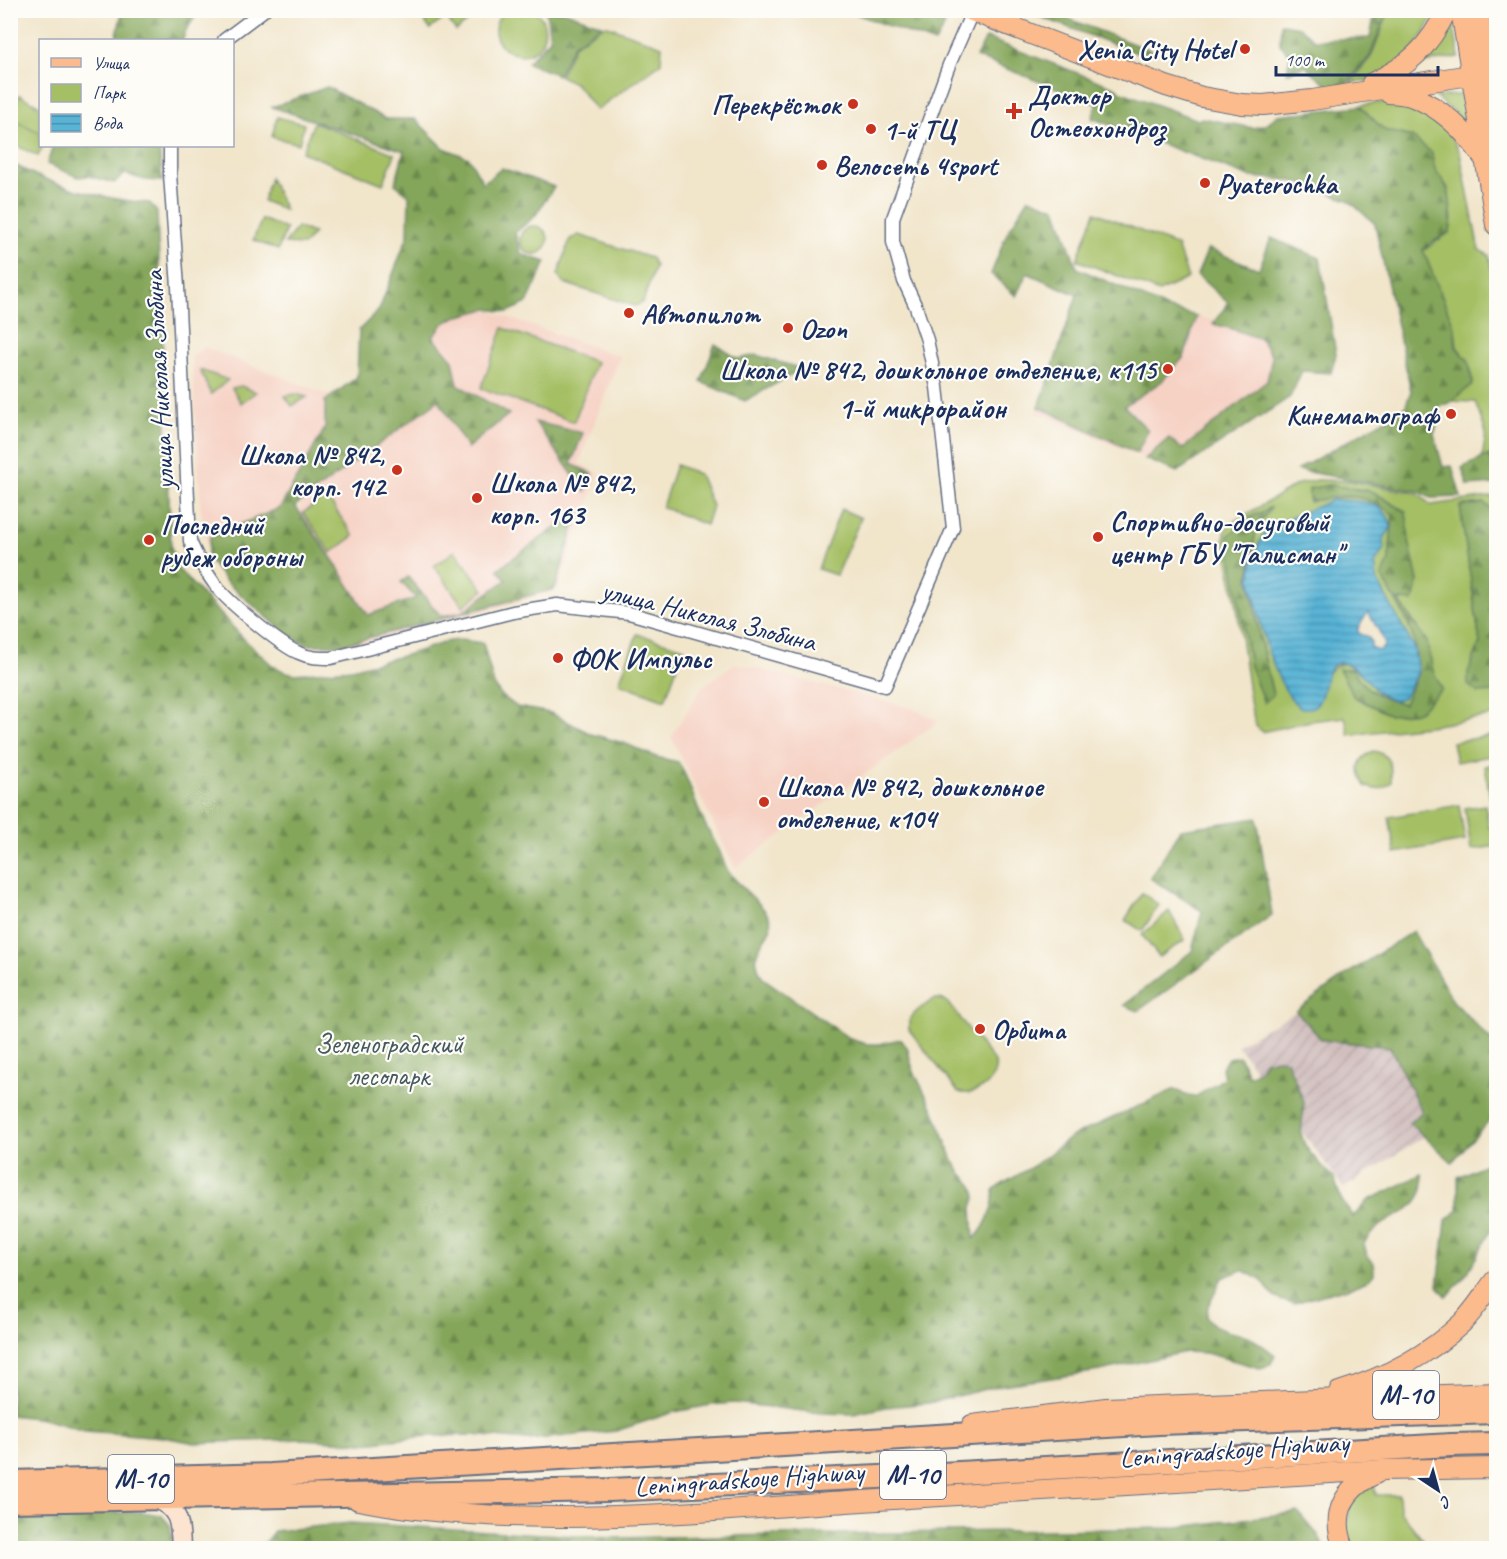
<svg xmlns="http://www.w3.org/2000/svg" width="1507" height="1559" viewBox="0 0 1507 1559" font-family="Caveat,sans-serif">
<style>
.built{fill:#f6d2c4}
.industrial{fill:url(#industrial-furrows)}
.green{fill:#a5bf65;stroke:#607762;stroke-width:1.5;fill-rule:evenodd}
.forest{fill:url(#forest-firs);stroke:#506a5c;stroke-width:1.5}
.water{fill:url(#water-rules);stroke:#3a719a;stroke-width:1.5;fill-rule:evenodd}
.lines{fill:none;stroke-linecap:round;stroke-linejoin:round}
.street-casing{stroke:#666f84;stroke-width:15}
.secondary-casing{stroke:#666f84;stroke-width:21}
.primary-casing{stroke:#666f84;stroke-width:22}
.highway-casing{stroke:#666f84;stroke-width:26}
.street{stroke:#fff;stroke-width:12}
.secondary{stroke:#fde4d1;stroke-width:18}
.primary{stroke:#fbbb8c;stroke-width:20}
.highway{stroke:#fbbb8c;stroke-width:22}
.poi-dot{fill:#c8321e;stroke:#fdfcf7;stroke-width:2}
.labels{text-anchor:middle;stroke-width:4.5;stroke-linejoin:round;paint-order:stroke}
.shield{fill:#fdfcf7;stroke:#5f6c8c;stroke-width:1.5}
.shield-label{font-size:27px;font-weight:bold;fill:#1b2f5e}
.poi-label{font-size:28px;font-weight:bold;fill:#1b2f5e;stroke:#fdfcf7;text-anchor:start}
.street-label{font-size:28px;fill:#1b2f5e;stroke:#fdfcf7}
.park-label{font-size:28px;fill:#445a60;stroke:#fdfcf7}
.neighbourhood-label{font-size:30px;font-weight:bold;fill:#1b2f5e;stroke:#fdfcf7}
</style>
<defs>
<pattern id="industrial-furrows" width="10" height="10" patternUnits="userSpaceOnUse" patternTransform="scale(1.5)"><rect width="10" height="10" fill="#d1bfbe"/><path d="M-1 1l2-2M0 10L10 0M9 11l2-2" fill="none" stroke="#b3a4a6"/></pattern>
<pattern id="forest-firs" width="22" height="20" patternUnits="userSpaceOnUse" patternTransform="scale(1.5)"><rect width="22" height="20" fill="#84a65a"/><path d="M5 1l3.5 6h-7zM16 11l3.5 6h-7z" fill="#6b884e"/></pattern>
<pattern id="water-rules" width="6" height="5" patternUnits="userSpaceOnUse" patternTransform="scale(1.5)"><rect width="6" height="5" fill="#58b3d5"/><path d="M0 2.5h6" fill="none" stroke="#4892b0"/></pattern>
</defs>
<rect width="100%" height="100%" fill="#fdfcf7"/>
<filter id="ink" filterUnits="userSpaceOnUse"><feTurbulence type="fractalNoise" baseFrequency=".0167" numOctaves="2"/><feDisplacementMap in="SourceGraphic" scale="12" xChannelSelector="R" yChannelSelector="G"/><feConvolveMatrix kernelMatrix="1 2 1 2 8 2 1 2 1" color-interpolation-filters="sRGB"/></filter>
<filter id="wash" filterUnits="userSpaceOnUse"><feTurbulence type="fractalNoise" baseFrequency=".008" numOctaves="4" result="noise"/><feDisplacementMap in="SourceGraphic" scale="24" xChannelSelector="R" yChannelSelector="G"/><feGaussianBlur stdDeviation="1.35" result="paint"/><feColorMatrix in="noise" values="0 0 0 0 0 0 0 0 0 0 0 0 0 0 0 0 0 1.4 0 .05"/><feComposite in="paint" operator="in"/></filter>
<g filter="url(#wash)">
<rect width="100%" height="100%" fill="#f1e5ca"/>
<path class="built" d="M1085,273L1169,309L1277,337L1287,381L1159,465L1037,412Z
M469,304L620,356L579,464L599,473L559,587L549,593L359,644L304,647L261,612L342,396Z
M204,347L336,398L259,607L209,551L201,512L192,356Z
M736,663L912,708L939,721L735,868L671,737L702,687Z"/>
<path class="industrial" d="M1408,948L1496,1090L1344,1188L1237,1045Z"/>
<path class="green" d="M416,11H446L449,15L430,29Z
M482,11L456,31L449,21L463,11Z
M505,11H535C543,17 546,26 544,36C533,77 471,42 505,11Z
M1389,11H1436C1426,33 1409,61 1387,74C1377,80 1361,81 1350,83L1371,57Z
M1453,21L1459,57L1424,63Z
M605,25L662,46L661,63L596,110L576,84L560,76L575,44Z
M1464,94L1468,99L1473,128L1435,97Z
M19,95L40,106V146H43L38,156L11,143V119L38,132L11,118V112Z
M1375,103H1409L1432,116L1451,135L1460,153L1479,250L1489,255L1496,294V469L1489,456L1482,459L1486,433L1475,402L1452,401L1473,383L1468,360L1457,347L1455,329L1423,251L1450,232L1452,219L1448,188L1412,137L1384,130L1360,106Z
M277,117L304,124L299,144L272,137Z
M314,122L395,154L383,184L302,152Z
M270,178L285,210L263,201Z
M1095,212L1177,246L1188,278L1159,292L1077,260Z
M262,219L286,229L278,250L253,240Z
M520 240a14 14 0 1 1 28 0a14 14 0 1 1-28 0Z
M297,227L314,233L304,245L285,244Z
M579,235L651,258L655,266L643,302L635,306L564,283L558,275L570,239Z
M503,328L596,362L574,422L481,388Z
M200,370L228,380L211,394Z
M241,386L256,392L241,403L232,388Z
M295,394L307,397L292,406L285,396Z
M676,465L699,474L712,506L706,525L662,507Z
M1317,480L1350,481L1417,493L1431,505L1496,496V514L1484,503L1460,506L1480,643L1468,673L1496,692V715L1436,725L1349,735L1345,717L1311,721L1262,732L1256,726L1251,707L1237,608L1224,538L1226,529L1233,522L1298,484ZM1328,485L1372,491L1406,512L1409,541L1418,582L1398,599L1427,642L1433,671L1442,689L1390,715L1354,697L1340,670L1353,669C1361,689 1383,699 1404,704L1418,673L1414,640L1407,620L1382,577L1389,561L1393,514C1357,489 1349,497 1309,501V489ZM1269,509L1256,529L1249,577L1260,638L1273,695L1250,666L1228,536ZM1268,527L1391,528L1383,539L1384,549L1375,563L1377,580L1414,648L1378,693L1367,678L1345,663C1321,668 1325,684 1318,703L1279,676L1261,625L1250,577L1254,552Z
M326,496L354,536L331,553L303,513Z
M841,509L861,518L836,575L818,569Z
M455,551L484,590L463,606L434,566Z
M637,634L684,648L665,700L619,683Z
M1496,735V755L1456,762L1452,742Z
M1373,751C1390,753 1392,767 1391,782C1382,790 1376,791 1365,786C1356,770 1356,760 1373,751Z
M1496,764V797L1490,798L1485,766Z
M1459,805L1465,841L1395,853L1389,817Z
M1485,805L1489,828L1496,827V846L1471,850L1465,808Z
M1142,893L1159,905L1142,931L1125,920Z
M1169,911L1185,940L1159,957L1142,935Z
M934,999H941L947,1002L995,1062C999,1081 975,1098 958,1092L909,1030C906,1015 923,1007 934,999Z
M1374,1485L1376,1495H1399L1400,1511L1429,1548H1353L1346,1530L1352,1498Z"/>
<path class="forest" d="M122,11L199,10V11L185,32L183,40H116Z
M546,11H563L602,25L574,44L558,75L527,63L550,39Z
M848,11H907L945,25L935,43Z
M1025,11H1048L1139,46L1153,50L1151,54L1134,52Z
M1375,11H1388L1370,56L1347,83L1330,87L1305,66L1287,73L1290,55L1280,44L1281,24L1299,27L1314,40L1370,38Z
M986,38L1117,88L1119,91L1198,120L1202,118L1253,128L1265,125L1278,115L1360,106L1384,130L1412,137L1432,153C1434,177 1439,170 1447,188C1451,196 1451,222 1450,232L1431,243L1423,250L1455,329L1456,347L1468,360L1473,384L1451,402L1439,407L1440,416L1434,434L1443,467L1452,466L1461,497L1431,498L1418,491L1297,470L1405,408L1411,391L1375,224L1348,200L1290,180L1250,177L1092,118L1097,104L976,57Z
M327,87L386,119H415L444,148L469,158L483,183L502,168L554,187L535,216L515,233L521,254L546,262L527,303L508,312L487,309L455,317L443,324L433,337L453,360L458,385L509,414L467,448L439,400L295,506L333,560L368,615L416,598L401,582L408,577L441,616L462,612L506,580L498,569L579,511L555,589L342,645H305L282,630L227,583L207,557L210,537L280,508L325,428V401L357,377L359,330L379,310L408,235L409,195L395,184L404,151L272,107Z
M53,146H159L162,181L145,180L125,174L114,183L88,176L78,177L47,164Z
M10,162C47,185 107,200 150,203L157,212L171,547L178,569L246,641L272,665L283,671L294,674L351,669L406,655L449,641L460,640L483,643L494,685L500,694L517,707L551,713L591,734L624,743L656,757L678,762C689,778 692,796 700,813C705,826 713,838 719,850C722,857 724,864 728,871C737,885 766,906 770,920C776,940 743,945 763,978L846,1036L856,1041L867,1044H879L900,1039L907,1047L913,1070L933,1109L953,1160L959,1170L973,1186L976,1196L972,1207L974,1239C987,1226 994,1207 994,1189L1035,1165L1071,1137L1175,1089L1185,1095L1197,1096L1224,1078L1222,1068L1228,1058L1239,1056L1249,1076L1259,1071L1265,1061L1277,1058L1287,1061L1304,1102L1301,1134L1305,1145L1311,1154L1334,1178L1341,1199L1353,1217L1367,1201L1422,1174C1430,1217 1381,1211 1364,1244L1367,1255L1374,1263V1275L1365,1282L1355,1286L1294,1303L1283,1301L1274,1297L1261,1280L1242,1270L1222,1278L1208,1306L1207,1317C1219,1334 1231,1330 1248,1337C1259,1342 1267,1348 1275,1356L1270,1365L1260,1368L1206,1353L1185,1352L1100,1371L1002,1385L929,1403L886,1407L854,1414L821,1413L734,1403L711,1405L674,1412L616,1431L527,1440L472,1435L428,1436L365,1443L302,1439L195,1443L163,1437L85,1431L43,1419L11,1415Z
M1029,198L1056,208L1077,268L1169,309L1197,316L1184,357L1161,382L1124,406L1148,430L1137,453L1039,407L1077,295L1027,273L1016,296L991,274L1007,233Z
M1271,238L1320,258L1336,354L1331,373L1302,371L1290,397L1177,472L1145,459L1169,438L1182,449L1267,381L1272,357L1261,339L1232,329L1213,324L1228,303L1197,275L1208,249L1259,269Z
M715,344L738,359L756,355L802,369L745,401L701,382Z
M535,422L583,433L571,464L593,474L585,492Z
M1489,455L1496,469V484L1468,486L1462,468Z
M1328,485L1372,491L1406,512L1409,541L1418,581L1413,601L1398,600L1427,642L1433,671L1442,689L1418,712L1390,715L1354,697L1339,669H1353C1361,689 1383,699 1404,704L1418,673L1414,640L1407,620L1382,577L1389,561L1393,514C1362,492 1345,494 1309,502V489Z
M1484,503L1496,514V692L1478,693L1468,685V673L1480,643L1460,506Z
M1271,507L1256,529L1249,577L1260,638L1273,695L1264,703L1250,666L1228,536L1248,519Z
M1257,818L1272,915L1138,1011L1124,1005L1192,951L1202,911L1150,878L1181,829Z
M1413,931L1453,1001L1496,1045V1113L1452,1162L1409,1123L1422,1112L1390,1047L1322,1040L1296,1011L1347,974Z
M1496,1159V1221L1468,1272L1447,1297L1438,1286L1446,1220L1458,1210V1177Z
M142,1512L161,1515L170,1525L174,1548H11L10,1515Z
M1298,1512L1318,1535L1325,1548H260L274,1531L350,1523L611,1538L1171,1528Z"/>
<path class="water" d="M1333,500C1357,501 1388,499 1391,528L1383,539L1384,549L1375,563L1377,580L1414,648L1418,672L1404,697L1394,701C1389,699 1382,696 1378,692C1367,683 1361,669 1347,664C1322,656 1327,692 1318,703C1313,709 1307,708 1300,708C1274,685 1262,631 1255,598C1253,590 1250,582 1251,575C1252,557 1259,542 1268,527ZM1368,612C1373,622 1383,635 1385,645L1379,651L1371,648V641L1367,636L1361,635L1358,632V628Z"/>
</g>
<g filter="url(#ink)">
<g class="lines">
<defs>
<path id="street" d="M224,40L264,10
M170,146V174L178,287L190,541C196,557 206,572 216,586C227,601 281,646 299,653C309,658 319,658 331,658L513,612L557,605L629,613L885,686L953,528L937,387L927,340L916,307L904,281L893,242V218L949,65L973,10"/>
<path id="secondary" d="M1496,10V11
M152,1498C180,1507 180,1523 181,1548"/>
<path id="primary" d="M969,10L1166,86L1202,97L1242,104L1263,105L1312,100L1489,72
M1461,10L1496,225
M1478,10L1496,116
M1372,83C1409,66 1429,47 1447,10
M1389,93C1397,94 1406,94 1413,97C1442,108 1465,131 1483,157
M1339,1392C1384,1378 1427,1356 1462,1323C1475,1310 1485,1293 1496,1279
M972,1425L1106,1408L1496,1393
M358,1500C517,1531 687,1512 847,1502C1025,1490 1203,1481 1382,1470L1496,1468
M1344,1548C1330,1513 1344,1488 1377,1473"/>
<path id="highway" d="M10,1482L271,1475L1159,1423L1496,1412
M10,1501L610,1490L941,1474L1451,1445L1496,1444"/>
</defs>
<use href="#street" class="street-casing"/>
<use href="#secondary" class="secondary-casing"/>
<use href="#primary" class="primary-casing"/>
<use href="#highway" class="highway-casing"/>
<use href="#street" class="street"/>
<use href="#secondary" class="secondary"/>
<use href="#primary" class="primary"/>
<use href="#highway" class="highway"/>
</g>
</g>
<g class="poi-dot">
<circle cx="1245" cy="49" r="6"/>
<circle cx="853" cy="104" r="6"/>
<path d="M1011 102h6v6h6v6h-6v6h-6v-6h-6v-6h6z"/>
<circle cx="871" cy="129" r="6"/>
<circle cx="822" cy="165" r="6"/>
<circle cx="1205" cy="183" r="6"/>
<circle cx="629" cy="313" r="6"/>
<circle cx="788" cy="328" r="6"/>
<circle cx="1168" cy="369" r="6"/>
<circle cx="1451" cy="414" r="6"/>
<circle cx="397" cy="470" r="6"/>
<circle cx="477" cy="498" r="6"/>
<circle cx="1098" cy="537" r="6"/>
<circle cx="149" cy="540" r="6"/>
<circle cx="558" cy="658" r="6"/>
<circle cx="764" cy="802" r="6"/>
<circle cx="980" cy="1029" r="6"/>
</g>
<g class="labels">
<g class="shield">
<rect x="1373" y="1371" width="66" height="48" rx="4.5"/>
<rect x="880" y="1451" width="66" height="48" rx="4.5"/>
<rect x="108" y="1455" width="66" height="48" rx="4.5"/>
</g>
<g class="shield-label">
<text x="1406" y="1404">М-10</text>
<text x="913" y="1484">М-10</text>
<text x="141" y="1488">М-10</text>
</g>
<g class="poi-label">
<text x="1233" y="59" text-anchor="end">Xenia City Hotel</text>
<text x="1028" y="105">Доктор<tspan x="1028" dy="32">Остеохондроз</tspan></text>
<text x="841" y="114" text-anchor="end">Перекрёсток</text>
<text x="883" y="139">1-й ТЦ</text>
<text x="834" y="175">Велосеть 4sport</text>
<text x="1217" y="193">Pyaterochka</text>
<text x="641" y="323">Автопилот</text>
<text x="800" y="338">Ozon</text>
<text x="1156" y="379" text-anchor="end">Школа № 842, дошкольное отделение, к115</text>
<text x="1439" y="424" text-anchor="end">Кинематограф</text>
<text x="385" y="464" text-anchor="end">Школа № 842,<tspan x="385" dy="32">корп. 142</tspan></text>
<text x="489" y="492">Школа № 842,<tspan x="489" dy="32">корп. 163</tspan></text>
<text x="1110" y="531">Спортивно-досуговый<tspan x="1110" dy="32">центр ГБУ "Талисман"</tspan></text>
<text x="161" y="534">Последний<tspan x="161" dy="32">рубеж обороны</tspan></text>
<text x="570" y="668">ФОК Импульс</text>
<text x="776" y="796">Школа № 842, дошкольное<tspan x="776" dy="32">отделение, к104</tspan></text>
<text x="992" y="1039">Орбита</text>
</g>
<g class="street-label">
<text transform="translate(158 380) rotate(-93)" y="10">улица Николая Злобина</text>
<text transform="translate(709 615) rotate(14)" y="10">улица Николая Злобина</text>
<text transform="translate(1234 1449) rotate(-4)" y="10">Leningradskoye Highway</text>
<text transform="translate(749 1478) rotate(-4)" y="10">Leningradskoye Highway</text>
</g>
<g class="park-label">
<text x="389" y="1053">Зеленоградский<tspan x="389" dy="32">лесопарк</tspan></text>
</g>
<g class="neighbourhood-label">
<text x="922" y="418">1-й микрорайон</text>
</g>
</g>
<rect width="1507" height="1559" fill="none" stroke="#fdfcf7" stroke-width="36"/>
<rect x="39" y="39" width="195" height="108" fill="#fdfcf7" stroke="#a3aaba" stroke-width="1.5"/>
<rect x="51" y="58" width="30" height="9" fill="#fbbb8c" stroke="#a3aaba" stroke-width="1.5"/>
<text x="93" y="69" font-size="18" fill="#1b2f5e">Улица</text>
<rect x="51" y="84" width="30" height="18" fill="#a5bf65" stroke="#a3aaba" stroke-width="1.5"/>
<text x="93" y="99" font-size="18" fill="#1b2f5e">Парк</text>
<rect x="51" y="114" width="30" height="18" fill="url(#water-rules)" stroke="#a3aaba" stroke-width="1.5"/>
<text x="93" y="129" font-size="18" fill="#1b2f5e">Вода</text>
<g transform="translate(1438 1490) rotate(144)" stroke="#fdfcf7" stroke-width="4.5" paint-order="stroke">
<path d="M0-4.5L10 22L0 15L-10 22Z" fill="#1b2f5e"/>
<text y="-9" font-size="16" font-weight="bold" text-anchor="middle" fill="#1b2f5e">С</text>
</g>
<path d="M1276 66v9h162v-9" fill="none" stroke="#1b2f5e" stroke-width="3"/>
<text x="1285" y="66" font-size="18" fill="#1b2f5e" stroke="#fdfcf7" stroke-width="4.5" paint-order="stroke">100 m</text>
</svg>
